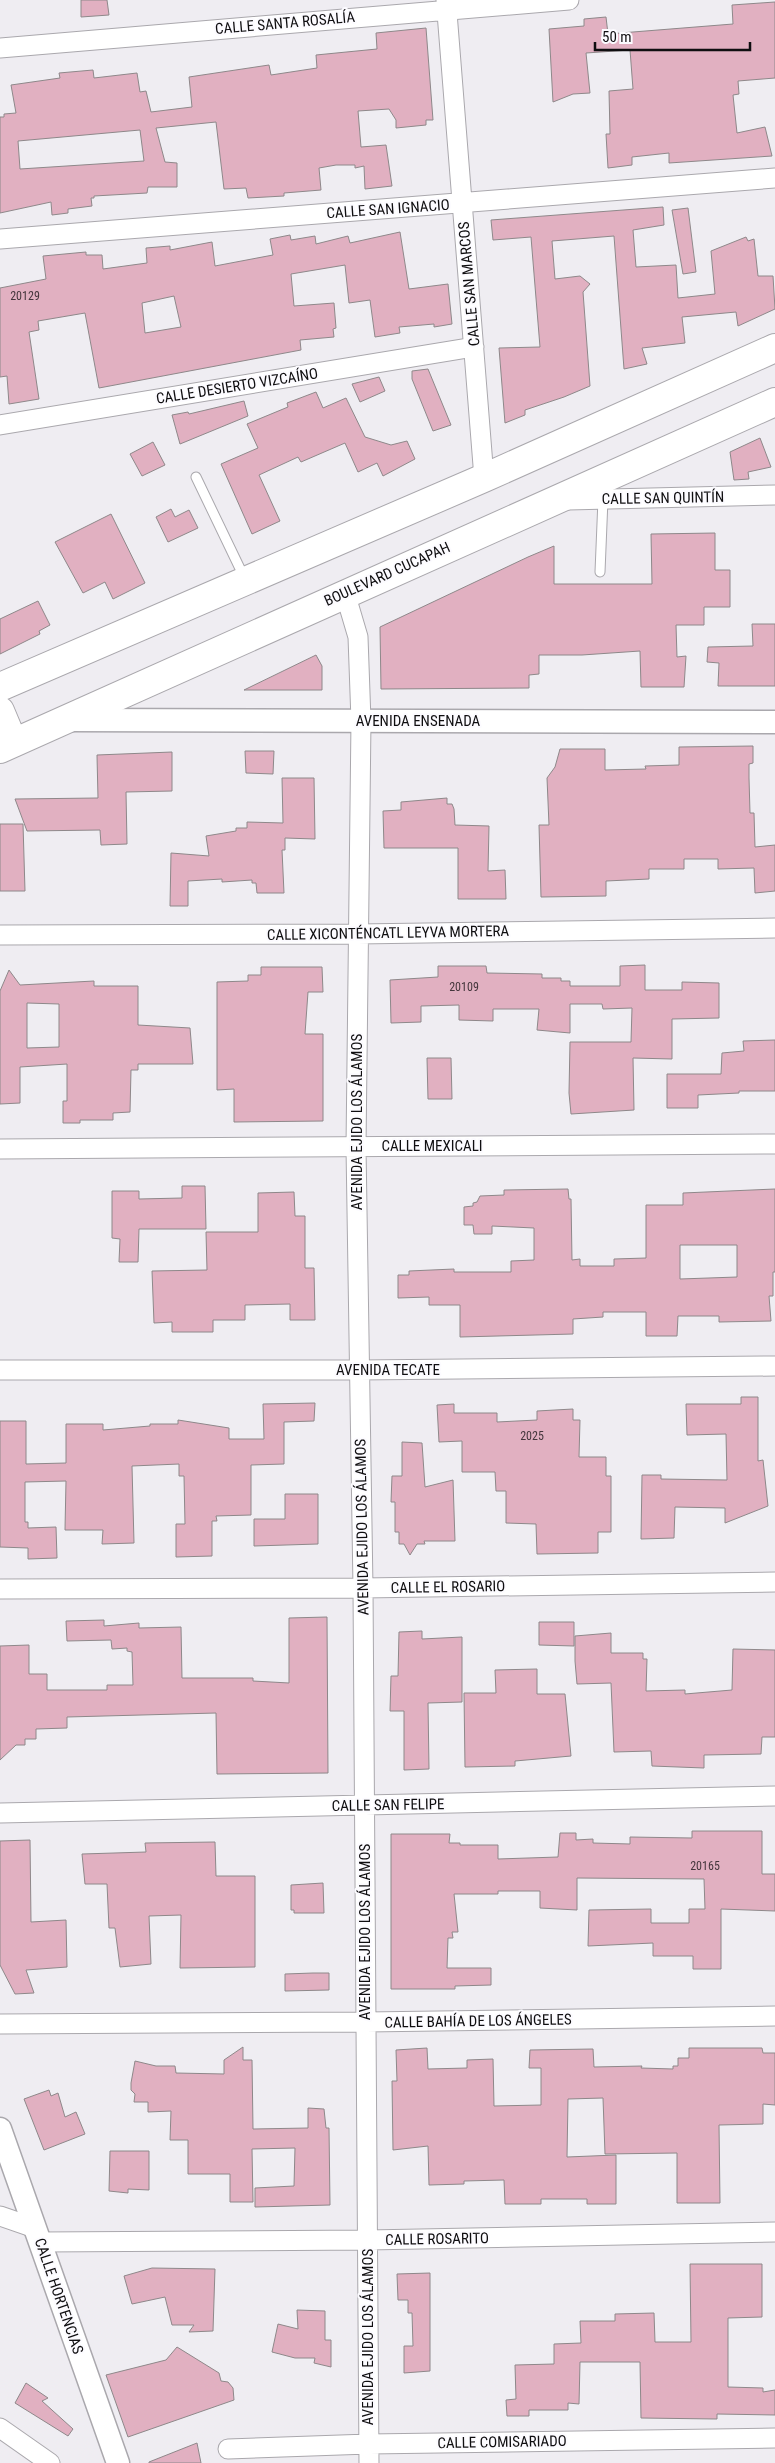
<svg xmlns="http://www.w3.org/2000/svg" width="775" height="2463" viewBox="0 0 775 2463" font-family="'Roboto Condensed',sans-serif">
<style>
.building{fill:#e1b0c1;stroke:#8e888a;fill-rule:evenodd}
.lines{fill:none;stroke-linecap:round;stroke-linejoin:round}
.service-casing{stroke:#aaa8ad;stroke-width:11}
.minor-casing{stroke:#aaa8ad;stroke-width:21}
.tertiary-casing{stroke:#aaa8ad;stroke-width:25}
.primary-casing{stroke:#aaa8ad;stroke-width:30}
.service{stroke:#fff;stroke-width:9}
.minor{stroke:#fff;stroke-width:19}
.tertiary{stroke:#fff;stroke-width:22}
.primary{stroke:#fff;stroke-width:28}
.labels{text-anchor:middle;stroke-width:4;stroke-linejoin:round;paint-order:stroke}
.number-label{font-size:12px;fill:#44363c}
.street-label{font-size:15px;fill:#0f0e10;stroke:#fcfbff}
</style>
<rect width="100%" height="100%" fill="#efedf2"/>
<path class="building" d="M81,0H107L109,15L81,17Z
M775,2V78L738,81L739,94L733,95L737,133L765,127L772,156L669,163V153L632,157V165L608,168L606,134H610L609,91L633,89L630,50L586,53L590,93L573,94L553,102L549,29L584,26V19L606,17L608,34L733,24L732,5Z
M426,28L433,120H426V125L396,128V120L389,109L358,111L361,147L386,145L392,186L365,189L364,166L355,168V165H336L319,168L321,190L284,193V196L248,198L246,188L224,189L216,122L156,128L165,162L177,163V187H148L147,193L94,196V198H91L92,206L68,209V213L52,215L51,202L0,213V117H4V114L16,113L11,85L60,78L59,73L93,70L94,78L137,73L140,92L146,91L151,112L192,107L189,77L269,65L271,75L317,68L316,55L377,49L376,33ZM140,130L144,161L20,169L18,141Z
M663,207L664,225L633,230L636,267L676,265L678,298L715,294L711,251L746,237L748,241L754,239L758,276H773L775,309L738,326L736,312L682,317L685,343L642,348L647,364L624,369L614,236L552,241L555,279L580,276L590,284L583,292L590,386L564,397L525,410V415L505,423L499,348L540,347L531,237L493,240L491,220Z
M688,208L696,272L683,274L672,210Z
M400,232L409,289L448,284L452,324L434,327V324L399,327L400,333L375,337L370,300L349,303L345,265L291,274L294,306L334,303L336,328L333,329L334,337L300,340L301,350L99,388L85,313L38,321L39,330L29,332L39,399L9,404L7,376L0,377V288L46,279L43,256L86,252V255H102L103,269L147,263L146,248L170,246V250L212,242L215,266L273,255L270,239L290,235L291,240L315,236L316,244L348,236L350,243ZM174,296L181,327L145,333L142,303Z
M428,369L451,425L433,431L412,379V371Z
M379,377L385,391L360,402L352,384Z
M316,392L323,408L346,398L365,437L391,445L407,441L415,459L383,476L377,463L358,472L345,443L301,462L298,457L259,475L280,521L252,534L221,464L258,448L247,424L288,407L287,403Z
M244,401L248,416L180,444L172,415L188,412L189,414Z
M760,438L771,467L748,472L749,479L734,480L730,452Z
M153,442L165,465L142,476L130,454Z
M171,509L175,517L189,510L198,528L168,542L156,517Z
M111,514L145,583L113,599L105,582L83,593L55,542Z
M715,533V570H730V607H704V625H676L677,657L686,656L684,687H641L640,651L582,655H539V674L529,675V688L381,689L380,627L528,557L554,546V584H652L651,534Z
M38,601L50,625L39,631L40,634L0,654V619Z
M752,624H775V686H718L719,663L707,662L708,647L753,646Z
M316,655L322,666V690H244Z
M753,746V763L749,764V778L750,813H754L755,847L775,845V891L755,893L754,868L718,869V859H684V869H649V879L606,881V896L541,897L539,825H549L547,778L555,767L560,749H605V770L646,769L645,766L679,765V747Z
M245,751H274L273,774L246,773Z
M172,752V791L126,792L127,844L101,845L100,830L27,831L15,799L98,798L97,755Z
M282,778H314L315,839L285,838V850H282L284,893H257L256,883H252V880L222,882V879L188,881V906H170L171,853L209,856L206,836L236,831V828H247V822L283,823Z
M447,798V804H452L454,809L455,825L489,826L488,871L505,870L506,899H458V848H384L383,811L401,810V802Z
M0,824H23L25,891H0Z
M645,965V990H682V982L719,983V1018L672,1019V1059L633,1058L634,1110L571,1114L569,1093L570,1042H631L632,1008L603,1009L602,1004H570V1033L537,1030L539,1009H493V1021L459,1020V1005L421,1006V1022L391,1023L390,980L438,977V966H486L487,973L542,974V978H561V981H570V986H620V966Z
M261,967H322L323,992H308L305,1034H323V1121L234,1122V1089L217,1090V982L248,981V975H261Z
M9,970L20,985L94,981V986H138V1025L190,1028L193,1064H138V1070H131L130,1112L113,1113V1120H80V1123H63V1101H67V1064L20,1067V1103L0,1104V991ZM27,1003L59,1004V1047L27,1048Z
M775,1040V1091H739V1093L698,1095V1108H667V1074H721L722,1053L744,1051L743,1041Z
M427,1058H451L452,1099H428Z
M182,1186H205L206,1229H139L138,1262H119L120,1239L112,1238V1191H139V1199L182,1198Z
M568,1189L569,1199H571L572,1260L580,1259V1266H614V1259L646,1258V1205H683V1193L775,1189V1272H773V1296H769L771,1321L719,1322V1316H678L677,1336H646V1312H603V1317L573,1319V1334L460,1337V1305H429V1297L398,1298V1275H409V1271L454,1269V1272H511V1261L534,1260V1228L492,1226V1234H474L473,1225H464V1207L473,1206V1203L477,1202L480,1196L504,1195V1190ZM680,1245H737V1277L680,1279Z
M294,1192L295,1216H305V1268H314L315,1320H290V1304L245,1305V1320H213V1332H172V1322L154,1323L152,1271L207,1270L206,1232H258V1193Z
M741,1397H758V1461L763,1460L768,1506L725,1523V1508L675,1507L674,1538L641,1539L642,1475H661V1479L727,1480L726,1434L687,1435L686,1404H741Z
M315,1403L314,1421L284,1422V1464L251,1465V1515L216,1516L217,1521H212V1556L176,1557V1524H185L184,1476H179V1464L132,1466L134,1543L102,1544L103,1530H65L66,1481L25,1482V1522H28V1528L56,1527L57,1558L28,1559V1548L0,1547V1421H26V1464L66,1463V1424H103V1430L150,1426V1424H178V1420L229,1428V1439H264L263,1404Z
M454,1404V1413H497V1422L537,1420V1411L573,1409V1420H580L579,1457H606V1476H611V1532H598V1553L537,1554L536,1524L506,1523V1491H496L495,1472H462V1441L439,1442L437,1405Z
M402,1442L422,1443L425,1487L453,1480L455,1541H424L425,1544H417L410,1555L404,1544H399V1532H395V1502H391L392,1476H402Z
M285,1494H318V1544L254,1546V1519H285Z
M327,1617L328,1773L217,1774L216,1713L67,1717V1728L36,1729V1739H25V1745H16L0,1760V1646L29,1645V1674H47V1690H107V1685H133L132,1652L127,1651V1648L112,1649L111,1640L67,1641L66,1621L104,1620V1626L139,1623V1628L181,1627L182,1678H253V1681L289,1683V1618Z
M539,1622H574V1646L539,1645Z
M422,1631V1639L462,1637V1702L428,1703L429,1769L404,1770V1711H390L391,1676H398L399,1632Z
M611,1633V1653H643V1659H647L646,1691L685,1690V1694L732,1690L733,1649L775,1650V1737H762L761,1754L704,1755V1768L652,1766L651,1751L614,1752L611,1683L577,1684L575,1661V1636Z
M537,1669V1694H565L571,1756L515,1761V1766L465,1767L464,1693H496L495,1670Z
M692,1831H762V1874H775V1911L721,1909V1969H693V1956H653V1943L588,1946L589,1910L651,1909V1923H689V1909H705L704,1879L577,1878V1910L540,1908V1891H498V1894H454L458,1932H452L453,1938H448L447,1968H491V1985L455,1986V1989H391V1834H450L449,1843H460V1845H498V1859L558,1857L560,1833H576V1840L593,1839V1843L630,1844V1837L692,1838Z
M30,1840L31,1922L66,1920L67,1967L26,1970L34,1993L15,1994L0,1965V1841Z
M215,1842L216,1876H255V1967L180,1968L181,1915L149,1916L151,1964L120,1967L115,1928H109L107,1884H85L82,1854L146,1852L145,1843Z
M323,1883L324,1913H294V1910H291V1885Z
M313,1973H329V1990L285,1991V1974Z
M243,2047V2060H252L253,2129L308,2128V2108L324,2109L326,2128H329L330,2205L255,2207V2188L294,2186L295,2148L252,2149L253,2202H230V2174H188V2140H170L171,2111L148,2112V2102H134L135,2094L131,2090V2083L135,2061L156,2066H175L176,2073L224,2074V2060Z
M427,2048L428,2069L467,2068V2060L493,2059L494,2106L541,2105V2068H529L530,2050L593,2049L594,2067L642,2066L641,2068L673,2069V2066H678V2058H689V2048H762L763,2053H775V2105L763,2104V2124L719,2125L720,2203H677V2153L605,2154L603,2098L568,2099L567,2157L616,2155V2204H587V2199H541V2204H505L504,2180L464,2181V2184L429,2185L428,2146L393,2150L392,2081H397L396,2050Z
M49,2090L51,2096L58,2093L65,2117L76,2112L85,2134L44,2150L24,2099Z
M110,2151H149V2190L128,2189V2193L109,2191Z
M690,2264H762V2317L728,2318V2387L763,2388V2392L775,2390V2415L717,2414V2419L641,2418L640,2362H580L579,2404L568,2403V2410H529V2416H507L506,2400L516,2399L515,2365L554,2364V2344L581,2343L580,2321H615V2314L654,2313L655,2342H691Z
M152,2268L215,2269L213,2331L189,2332L194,2325H172L165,2297L132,2304L124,2276Z
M430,2273V2371L404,2373V2346H413L412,2313H408V2300H398L397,2274Z
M297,2310L325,2311V2340H331V2367L314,2363L315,2358H295L272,2352L278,2324L298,2329Z
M177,2347L219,2373L221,2381L228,2382L233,2388L234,2400L128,2437L106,2375L166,2360Z
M26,2383L48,2398L42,2401L73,2429L68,2436L15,2403Z
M197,2443L201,2463H149V2462Z"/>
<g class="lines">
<defs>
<path id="service" d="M196,477L245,579
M600,572L603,499"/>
<path id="minor" d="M446,0L484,478
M0,48L569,0
M0,239L775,178
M0,425L474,347
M568,500L775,495
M345,593L358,637L361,721L356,1147L363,1588L369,2463
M0,935L358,934L775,928
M0,1149L775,1144
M0,1370H359L775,1366
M0,1589L363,1588L775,1582
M0,1813L775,1796
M0,2024L366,2022L775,2016
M0,2216L35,2228
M40,2242L368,2240L775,2232
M0,2428L50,2463
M228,2449L369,2444L775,2438"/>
<path id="tertiary" d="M68,720L775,722
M0,2129L118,2463"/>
<path id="primary" d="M0,687L484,478L775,348
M0,711L13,742
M0,749L775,402"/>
</defs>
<use href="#service" class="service-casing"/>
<use href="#minor" class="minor-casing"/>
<use href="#tertiary" class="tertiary-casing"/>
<use href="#primary" class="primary-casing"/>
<use href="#service" class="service"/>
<use href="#minor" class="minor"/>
<use href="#tertiary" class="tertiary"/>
<use href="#primary" class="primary"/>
</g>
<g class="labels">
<g class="number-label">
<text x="25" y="300">20129</text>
<text x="464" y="991">20109</text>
<text x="532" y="1440">2025</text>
<text x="705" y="1870">20165</text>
</g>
<g class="street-label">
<text transform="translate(285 23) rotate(-5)" y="5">CALLE SANTA ROSALÍA</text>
<text transform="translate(388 209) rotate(-4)" y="5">CALLE SAN IGNACIO</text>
<text transform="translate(469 284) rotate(-95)" y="5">CALLE SAN MARCOS</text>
<text transform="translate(237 386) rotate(-9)" y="5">CALLE DESIERTO VIZCAÍNO</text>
<text transform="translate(663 498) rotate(-1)" y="5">CALLE SAN QUINTÍN</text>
<text transform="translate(387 574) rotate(-24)" y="5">BOULEVARD CUCAPAH</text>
<text x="418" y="726">AVENIDA ENSENADA</text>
<text transform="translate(388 933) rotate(-1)" y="5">CALLE XICONTÉNCATL LEYVA MORTERA</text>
<text transform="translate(357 1122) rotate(-90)" y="5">AVENIDA EJIDO LOS ÁLAMOS</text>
<text x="432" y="1151">CALLE MEXICALI</text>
<text x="388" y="1375">AVENIDA TECATE</text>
<text transform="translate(362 1527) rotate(-91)" y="5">AVENIDA EJIDO LOS ÁLAMOS</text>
<text transform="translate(448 1587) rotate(-1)" y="5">CALLE EL ROSARIO</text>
<text transform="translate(388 1805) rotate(-1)" y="5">CALLE SAN FELIPE</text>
<text transform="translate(365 1932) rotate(-90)" y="5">AVENIDA EJIDO LOS ÁLAMOS</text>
<text transform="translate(478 2021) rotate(-1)" y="5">CALLE BAHÍA DE LOS ÁNGELES</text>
<text transform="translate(437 2239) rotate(-1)" y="5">CALLE ROSARITO</text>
<text transform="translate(59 2296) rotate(71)" y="5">CALLE HORTENCIAS</text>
<text transform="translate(368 2337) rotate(-90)" y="5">AVENIDA EJIDO LOS ÁLAMOS</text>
<text transform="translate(502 2442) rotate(-1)" y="5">CALLE COMISARIADO</text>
</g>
</g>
<path d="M595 42v8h155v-8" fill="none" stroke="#0f0e10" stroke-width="2.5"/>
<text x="602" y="42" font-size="15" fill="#0f0e10" stroke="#fcfbff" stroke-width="4" paint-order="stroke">50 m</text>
</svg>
